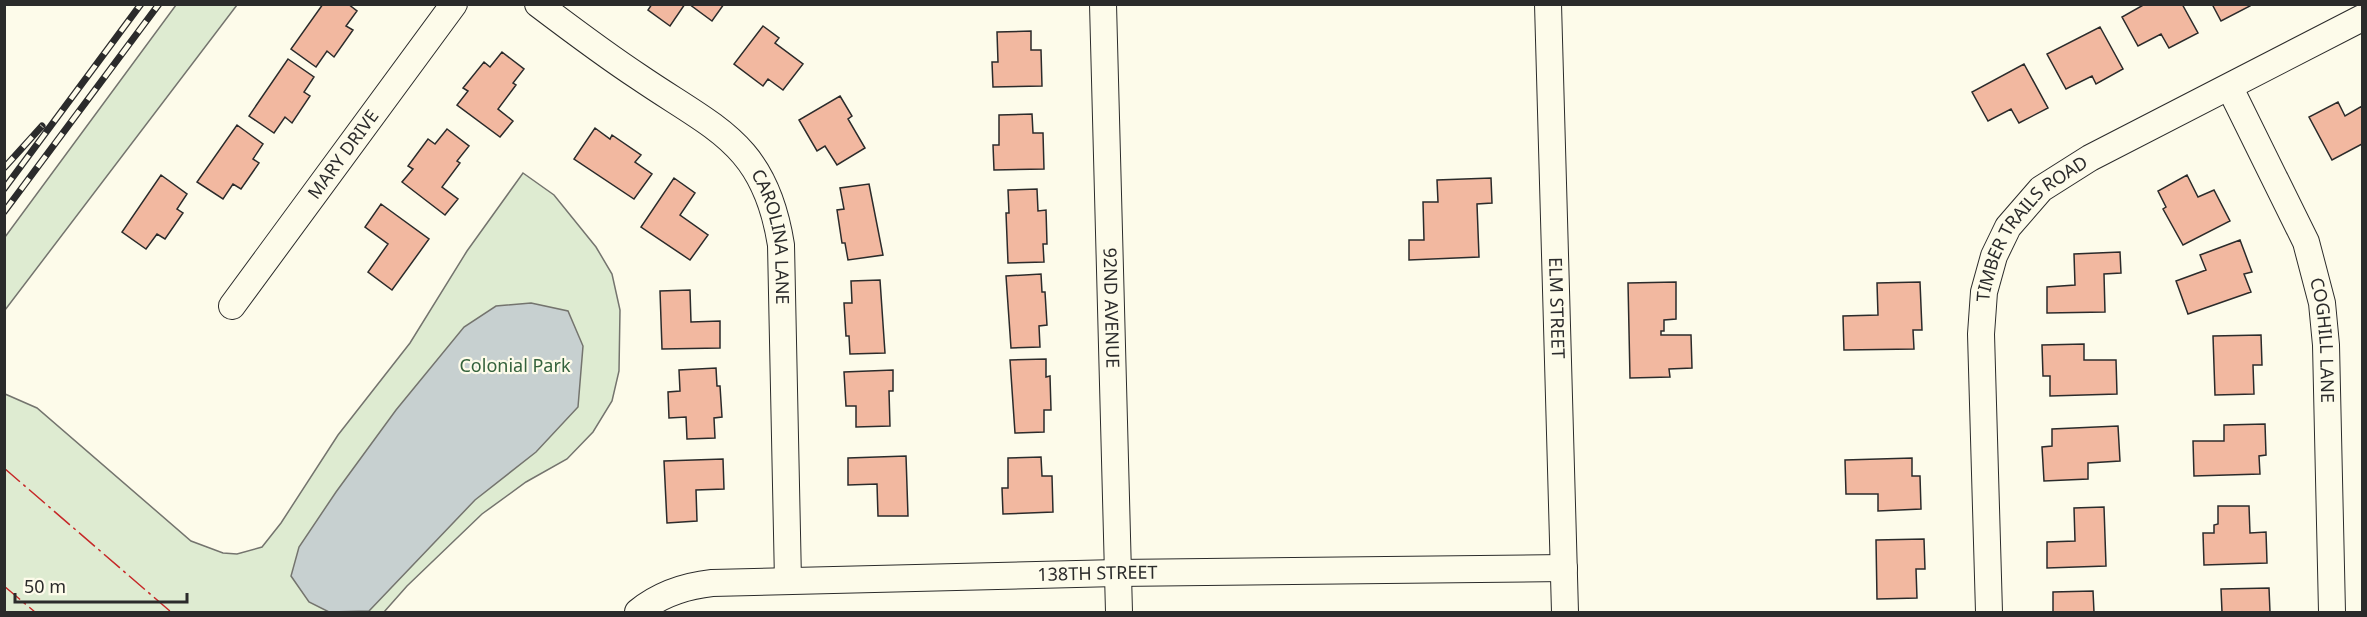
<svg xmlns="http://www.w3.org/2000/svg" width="2367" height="617" viewBox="0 0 2367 617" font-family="'Noto Sans',sans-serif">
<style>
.green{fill:#deebd1;stroke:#74746e;stroke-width:1.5}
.water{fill:#c7d0d0;stroke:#74746e;stroke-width:1.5}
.building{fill:#f2b8a0;stroke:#2b2b2b;stroke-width:1.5}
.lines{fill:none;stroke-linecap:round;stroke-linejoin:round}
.minor-casing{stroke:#2b2b2b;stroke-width:28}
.minor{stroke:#fdfbea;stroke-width:26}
.rail-casing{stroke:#2b2b2b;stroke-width:7}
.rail{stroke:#fdfbea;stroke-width:4.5;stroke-dasharray:14;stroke-linecap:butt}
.power{stroke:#c62828;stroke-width:1.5;stroke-dasharray:21 4.5 3 4.5;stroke-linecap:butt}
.labels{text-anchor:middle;stroke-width:4.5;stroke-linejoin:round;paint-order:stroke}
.street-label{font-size:18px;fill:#2b2b2b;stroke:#fdfbea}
.park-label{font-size:18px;fill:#34623c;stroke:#fdfbea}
</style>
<rect width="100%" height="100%" fill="#fdfbea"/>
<path class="green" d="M176,5H237L5,310V237Z
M523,173L554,195L596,247L612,274L620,310L619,371L612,401L593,432L567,459L526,482L482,514L407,586L384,612H5V394L37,408L191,541L223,553L237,554L262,547L281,523L338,435L410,343L467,251Z"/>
<path class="water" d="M531,303L568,311L583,346L578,407L536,452L475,500L369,611L329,612L309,602L291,576L299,547L336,492L396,410L464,327L496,306Z"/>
<path class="building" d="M323,4H348L357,11L346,26L353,30L334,57L327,51L316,67L291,49Z
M652,4H685L670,26L648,10Z
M689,4H724L712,21Z
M2145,4H2182L2198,33L2169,48L2161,34L2138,46L2122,17Z
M2212,4H2249L2250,6L2221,21Z
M763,26L779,38L775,43L803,64L783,90L768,79L763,86L734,64Z
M2100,27L2123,69L2096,84L2092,76L2066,89L2047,54Z
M1031,31V50H1041L1042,86L993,87L992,62H998L997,32Z
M502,52L524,69L513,83L516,85L498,109L513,121L500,137L457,105L468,91L463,88L484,62L490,67Z
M288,59L314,77L304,92L310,96L292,123L285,117L274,133L249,116Z
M2024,64L2048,108L2019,123L2011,109L1988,121L1972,92Z
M840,96L852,116L848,119L865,148L837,165L825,146L817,151L799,120Z
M2338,102L2345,116L2362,106V144L2332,160L2309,117Z
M1032,114L1033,133H1043L1044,169L994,170L993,145H999V115Z
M237,125L263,144L253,159L259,163L241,189L233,184L223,199L197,182Z
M595,128L610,139L612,135L641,155L635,162L652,174L634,199L574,159Z
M447,129L469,146L457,161L460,163L442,187L458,199L445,215L402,182L413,169L408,166L428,139L435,144Z
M161,175L187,194L177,209L183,213L165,239L157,234L146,249L122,232Z
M2187,175L2198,197L2214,190L2230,221L2183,245L2163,209L2166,207L2158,191Z
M674,178L695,193L680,215L708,235L690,260L641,227Z
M1491,178L1492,203L1477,204L1479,257L1409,260V240H1424L1423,202H1438L1437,180Z
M869,184L883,255L848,260L845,243H842L837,210L844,209L840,188Z
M1037,189L1038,211L1046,210L1047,244H1043L1044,262L1008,263L1006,213H1009L1008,190Z
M381,204L429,239L392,290L368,272L388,244L365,227Z
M2240,240L2252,272L2244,274L2251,292L2188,314L2176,281L2206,270L2200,255Z
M2120,252L2121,273L2104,274L2105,312L2047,313V287L2075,285L2074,254Z
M1041,274L1042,292H1045L1047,325L1039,326L1040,347L1011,348L1006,276Z
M880,280L885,353L850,354L849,336H846L844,303H852L851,281Z
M1676,282V319L1664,320V331H1661V335H1691L1692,368L1669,369L1670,377L1630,378L1628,283Z
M1920,282L1922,330H1913L1914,349L1844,350L1843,316L1878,315L1877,283Z
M690,290L691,322L720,321V348L662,349L660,291Z
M2261,335L2262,365H2253L2254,394L2215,395L2213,336Z
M2084,344V360H2116L2117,394L2050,396V376H2043L2042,345Z
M1046,359V377L1050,376L1051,410H1044V432L1015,433L1010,360Z
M716,368L717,386H720L722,417L714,418L715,438L687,439L686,417L669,418L668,392L680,391L679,370Z
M893,370V391H889L890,426L856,427V406H846L844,372Z
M2265,424L2266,455L2259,456L2260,474L2194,476L2193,441H2224V425Z
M2118,426L2120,461L2088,463V479L2044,481L2042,447L2052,446V429Z
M906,456L908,516H878L877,484L848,485V458Z
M1041,457L1042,476H1052L1053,512L1003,514L1002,488H1008V458Z
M1912,458V476H1920L1921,509L1878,511V494H1846L1845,460Z
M723,459L724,489L696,490L697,521L667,523L664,461Z
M2218,506H2249L2250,533L2266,532L2267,563L2204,565L2203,533H2214V525L2218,524Z
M2104,507L2106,566L2047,568V542L2075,541L2074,508Z
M1924,539L1925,569H1916L1917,598L1877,599L1876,540Z
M2269,588L2270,612H2222L2221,589Z
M2093,591L2094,612H2053V592Z"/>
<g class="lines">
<defs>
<g id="minor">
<path id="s1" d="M538,4C571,29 604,54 639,77C715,129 765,143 781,245L788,581"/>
<path id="s2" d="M1103,4L1119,612"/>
<path id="s3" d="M1548,4L1565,612"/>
<path id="s4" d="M2230,88L2306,242L2322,303L2326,345L2332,612"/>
<path id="s5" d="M232,306L454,4"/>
<path id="s6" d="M638,612C659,595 685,586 712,583L1117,573L1564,568"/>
<path id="s7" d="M1989,612L1981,334L1984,292L1994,256L2008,227L2041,189L2090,158L2362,18"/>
</g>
</defs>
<use href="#minor" class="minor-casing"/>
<use href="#minor" class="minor"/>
<defs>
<path id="rail" d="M4,168L42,126
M4,189L141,4
M4,212L159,4"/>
</defs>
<use href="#rail" class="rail-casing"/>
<use href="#rail" class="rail"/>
<path class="power" d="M4,468L171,612
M4,586L35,612"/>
</g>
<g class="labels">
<g class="street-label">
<text dy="6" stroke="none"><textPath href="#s5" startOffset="188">MARY DRIVE</textPath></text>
<text dy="6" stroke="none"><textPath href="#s7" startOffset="402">TIMBER TRAILS ROAD</textPath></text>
<text dy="6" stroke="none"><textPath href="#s1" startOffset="345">CAROLINA LANE</textPath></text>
<text dy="6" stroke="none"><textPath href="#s3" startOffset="304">ELM STREET</textPath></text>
<text dy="6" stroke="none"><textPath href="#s2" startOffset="304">92ND AVENUE</textPath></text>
<text dy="6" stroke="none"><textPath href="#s4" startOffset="272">COGHILL LANE</textPath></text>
<text dy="6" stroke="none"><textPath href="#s6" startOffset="466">138TH STREET</textPath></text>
</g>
<g class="park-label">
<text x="515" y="372">Colonial Park</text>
</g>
</g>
<rect width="2367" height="617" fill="none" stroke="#2b2b2b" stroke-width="12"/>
<path d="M15 593v9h172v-9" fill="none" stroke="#2b2b2b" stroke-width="3"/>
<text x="24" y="593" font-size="18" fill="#2b2b2b" stroke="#fdfbea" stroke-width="4.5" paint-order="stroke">50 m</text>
</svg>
